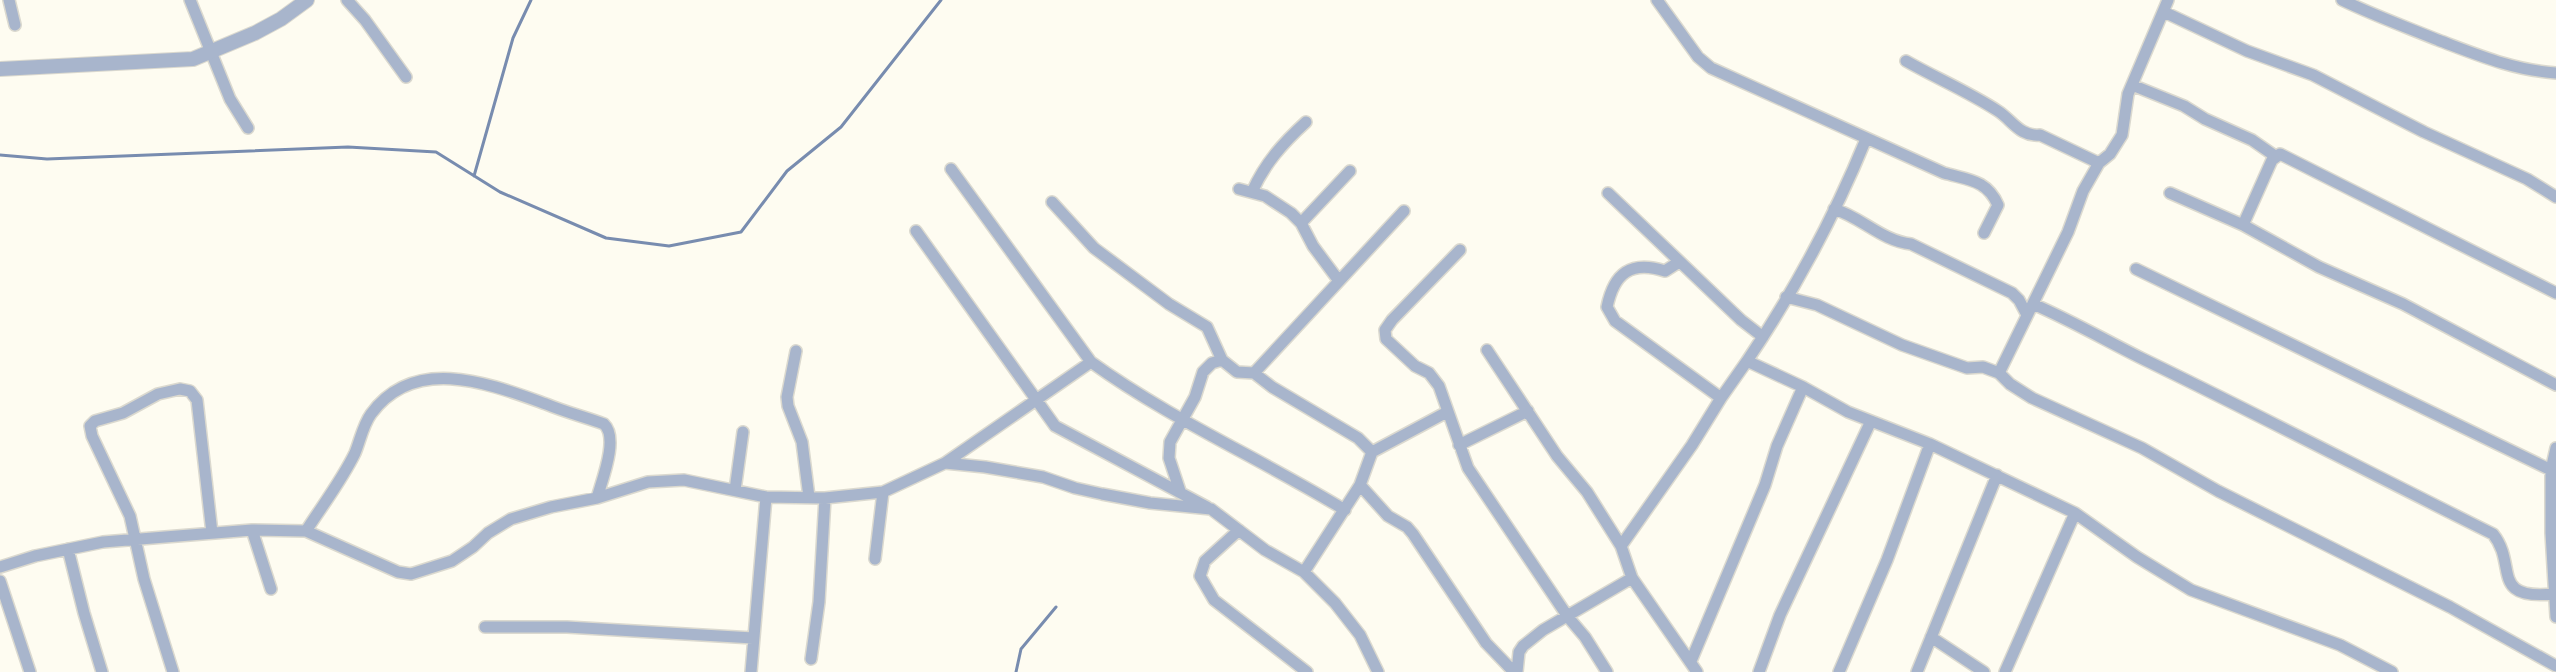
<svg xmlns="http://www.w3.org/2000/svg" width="2556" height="672" viewBox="0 0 2556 672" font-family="'Sofia Sans Condensed',sans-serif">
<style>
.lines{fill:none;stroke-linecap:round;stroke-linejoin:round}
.stream{stroke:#788caf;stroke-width:3}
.minor-casing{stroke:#dbd9cf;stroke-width:14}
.tertiary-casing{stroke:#dbd9cf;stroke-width:16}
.minor{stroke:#a8b5cc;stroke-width:11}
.tertiary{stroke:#a8b5cc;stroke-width:14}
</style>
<rect width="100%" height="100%" fill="#fefcf1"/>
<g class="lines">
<path class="stream" d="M0,155L47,159L348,147L436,152L500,192L606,238L669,246L741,232L787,171L841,127L941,0
M474,176L513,38L531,0
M1016,672L1021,649L1056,607"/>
<defs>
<path id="minor" d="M9,0L15,25
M190,0L230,99L248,128
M347,0L365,20L406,77
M1657,0L1698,57L1711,68L1944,173C1969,180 1987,180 1998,205L1984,233
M2342,0C2373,15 2406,27 2438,40C2478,55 2513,70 2556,73
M2164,12L2247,51L2313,75L2424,132L2527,179L2556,197
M1906,61C1936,78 1969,92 1998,111C2012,120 2020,137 2040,135L2099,163
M2132,85L2184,106L2205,119L2252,140L2275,156
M1866,139C1835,215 1793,293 1747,361L1803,387L1848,412L1930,444L2075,513L2137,557L2191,590L2340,645L2392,672
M951,169L1091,362C1170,419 1261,459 1345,510
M1239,189L1265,196L1291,213L1301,223L1313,246L1339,281
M1252,192C1265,163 1283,143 1306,122
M1608,193L1741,320L1763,337
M2170,193L2243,225L2319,267L2403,304L2556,385
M1052,202L1094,248L1169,304L1207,327L1222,360L1237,372L1254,373L1272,387L1358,438L1372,452L1360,485
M1834,209C1861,217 1882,241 1911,244L2012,293L2019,300L2027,315
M1301,223L1350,171
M2243,225L2272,160L2280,154L2556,293
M916,231L1055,426L1207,507
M1460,250L1392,320L1385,330L1386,339L1415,366L1429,373L1439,386L1468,468L1568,617L1585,637L1607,672
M1679,262L1665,271C1631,260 1614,273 1607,307L1615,321L1721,398
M2136,269L2551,470
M1786,297L1817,305L1902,345L1967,368L1983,367L1999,373L2010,384L2032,398L2142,448L2218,491L2450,607L2556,666
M2033,304C2070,320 2105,340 2141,358C2259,415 2376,476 2493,534C2518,565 2489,600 2553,594
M1487,350L1557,456L1587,492L1621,546L1632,578L1697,672
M796,351L787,397L788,406L802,442L809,497
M1254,373L1404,211
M1999,373L2068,232L2083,191L2099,163L2110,154L2122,135L2128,94L2168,0
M1459,445L1528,411
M2556,448L2551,470V533L2556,617
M1372,452L1447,412
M945,463L1091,362
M735,490L743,432
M1180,491L1169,458L1170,442L1195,397L1203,372L1212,363L1222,360
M252,530L271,589
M1239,530L1205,561L1200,576L1214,600L1307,672
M306,531C322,506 342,480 355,453C360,441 363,425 371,414C415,354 490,384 546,404C565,412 585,417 604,424C619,438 602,480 597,498
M1621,546L1692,445L1721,398L1747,361
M68,549L84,613L102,672
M875,559L883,492
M0,567L35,556L103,542L252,530L306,531L398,572L411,574L452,561L473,547L488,533L511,519L551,507L597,498L648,482L684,480L766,497L825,498L883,492L945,463L985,467L1043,477L1075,488L1102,494L1150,503L1211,509L1265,550L1304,572L1335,603L1360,635L1378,672
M1304,572L1360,485L1388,516L1407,527L1413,534L1486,643L1514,672
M0,581L30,672
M485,627H567L753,638
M1931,637L1984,672
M811,659L819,602L825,498
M1691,661L1765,485L1777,446L1803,387
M173,672L144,579L130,516L92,436L90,426L95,421L123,413L158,394L180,389L190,391L197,400L212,533
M751,672L766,497
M1517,672L1519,652L1523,646L1543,630L1632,578
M1759,672L1780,615L1871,421
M1839,672L1887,560L1930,444
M1917,672L1997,475
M2005,672L2075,513"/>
<path id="tertiary" d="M0,69L193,59L255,33L281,19L307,0"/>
</defs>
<use href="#minor" class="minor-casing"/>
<use href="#tertiary" class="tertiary-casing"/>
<use href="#minor" class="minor"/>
<use href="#tertiary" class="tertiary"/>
</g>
</svg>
